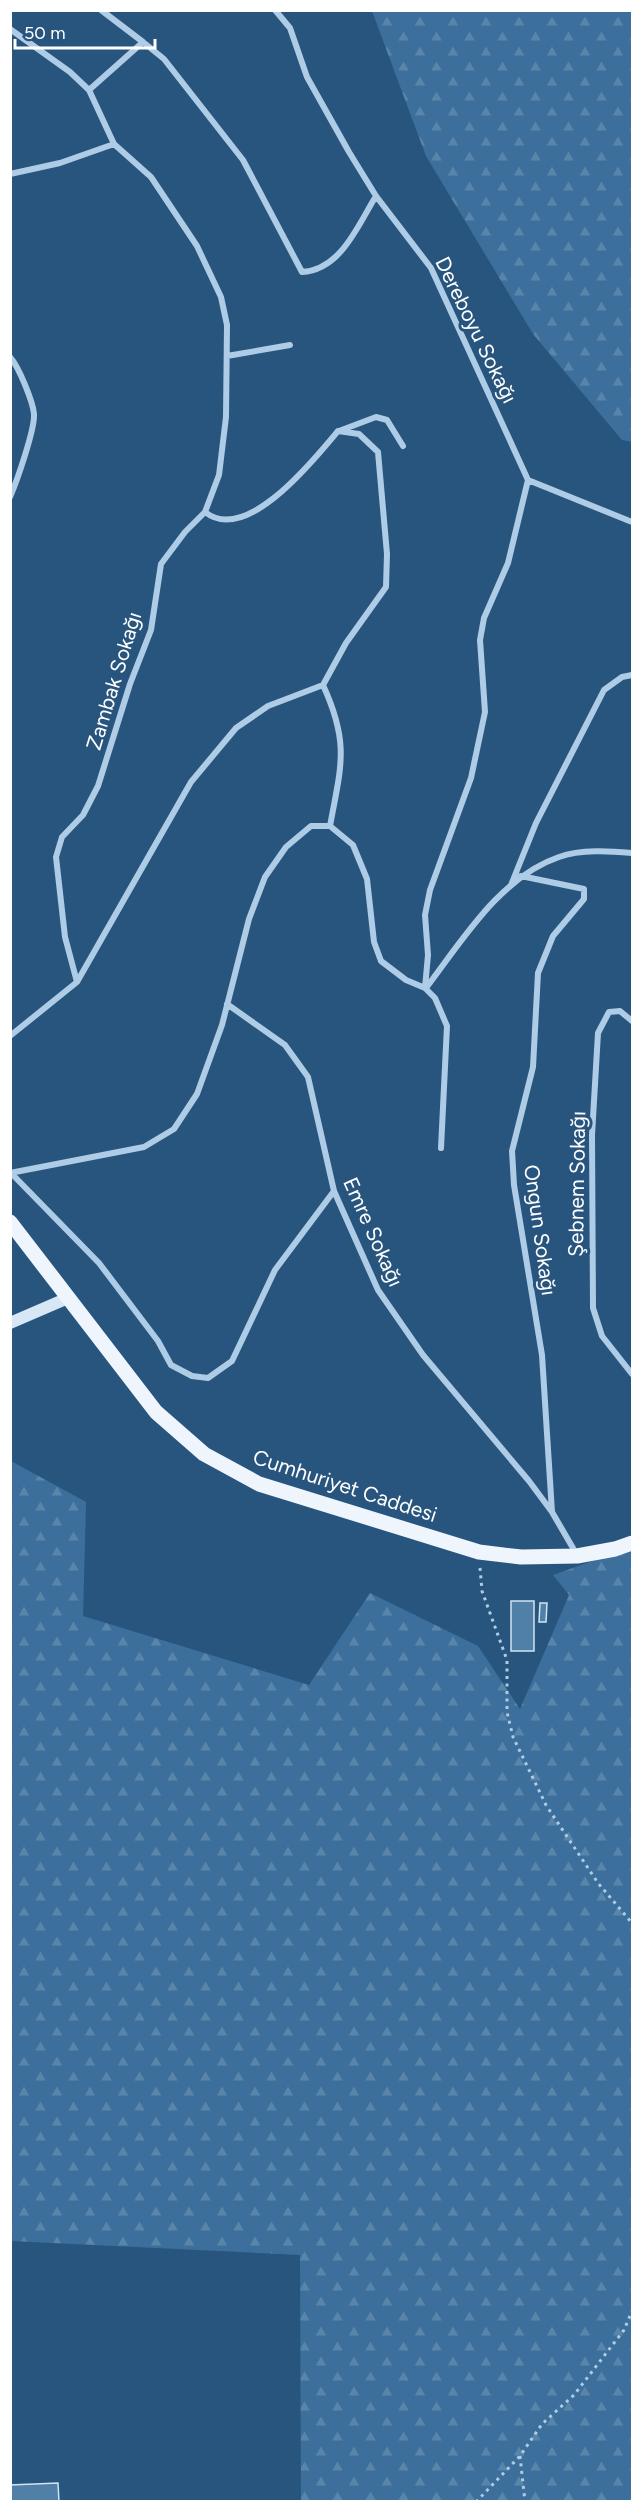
<svg xmlns="http://www.w3.org/2000/svg" width="643" height="2512" viewBox="0 0 643 2512" font-family="Figtree,sans-serif">
<style>
.forest{fill:url(#forest-firs)}
.building{fill:#507fa7;stroke:#d1e4f4;stroke-width:1.5}
.lines{fill:none;stroke-linecap:round;stroke-linejoin:round}
.path{stroke:#aecce5;stroke-width:3;stroke-dasharray:3 4.5;stroke-linecap:butt}
.street{stroke:#aecce5;stroke-width:6}
.secondary{stroke:#d7e7f5;stroke-width:12}
.primary{stroke:#eef5fd;stroke-width:15}
.labels{text-anchor:middle;stroke-width:6;stroke-linejoin:round;paint-order:stroke}
.street-label{font-size:21px;fill:#fff;stroke:#28557e}
</style>
<defs>
<pattern id="forest-firs" width="22" height="20" patternUnits="userSpaceOnUse" patternTransform="scale(1.5)"><rect width="22" height="20" fill="#3c6f9c"/><path d="M5 1l3.5 6h-7zM16 11l3.5 6h-7z" fill="#5985ab"/></pattern>
</defs>
<rect width="100%" height="100%" fill="#28557e"/>
<path class="forest" d="M372,11H632V442L622,440L533,334L426,156Z
M11,1461L86,1502L83,1616L309,1685L370,1593L478,1646L520,1709L569,1595L553,1575L632,1547V2501H301L300,2255L11,2241Z"/>
<path class="building" d="M511,1601H534V1651H511Z
M540,1603H547L546,1622H539Z
M58,2483L59,2502H10V2485Z"/>
<g class="lines">
<path class="path" d="M480,1568L482,1591L507,1660V1712L513,1737L546,1805L598,1883L632,1923
M520,2456L525,2502
M476,2502L520,2456L542,2424L574,2395L624,2330L632,2311"/>
<path class="street" d="M101,10L143,42
M275,10L290,28L307,77L349,152L376,196L431,268L528,480L632,522
M10,29L70,72L89,90L114,144L151,177L197,246L221,297L227,325L226,417L219,475L205,512L185,532L161,564L151,630L130,684L98,786L83,815L62,837L56,857L65,937L77,982
M89,90L143,42L164,59L243,160L302,272C341,270 358,225 376,196
M10,174L60,163L114,144
M227,356L290,345
M10,357C19,367 33,402 34,414C35,429 17,481 10,497
M339,431L376,417L387,420L403,446
M205,512C246,545 313,461 338,431L359,434L378,452L387,554L386,587L346,643L323,685C350,744 341,766 330,826
M521,876L584,889V899L553,936L538,973L533,1067L512,1151L514,1185L542,1355L552,1512
M511,885L536,823L604,690L622,677L632,675
M425,988L428,955L425,915L430,890L471,778L485,712L480,640L484,618L508,563L528,480
M426,988C462,941 500,877 559,857C581,849 610,851 632,853
M227,1004L285,1045L308,1077L334,1191L378,1290L423,1355L529,1481L552,1512L577,1555
M632,1021L620,1011L609,1012L598,1033L592,1135L593,1308L602,1336L632,1374
M10,1036L77,982L191,782L236,728L268,706L323,685
M10,1173L144,1147L174,1129L197,1094L222,1025L249,919L265,877L286,847L311,826H330L353,845L367,879L374,942L381,961L406,980L425,988L435,998L447,1026L441,1148
M11,1173L99,1263L158,1341L171,1365L192,1376L208,1378L232,1361L275,1270L334,1191"/>
<path class="secondary" d="M10,1323L68,1298"/>
<path class="primary" d="M10,1222L156,1412L204,1454L259,1484L479,1552L521,1557L577,1556L615,1549L632,1543"/>
</g>
<g class="labels">
<g class="street-label">
<text transform="translate(476 330) rotate(64)" y="7">Dereboyu Sokağı</text>
<text transform="translate(114 681) rotate(-73)" y="7">Zambak Sokağı</text>
<text transform="translate(577 1184) rotate(-89)" y="7">Şebnem Sokağı</text>
<text transform="translate(540 1230) rotate(82)" y="7">Ongun Sokağı</text>
<text transform="translate(373 1232) rotate(66)" y="7">Emre Sokağı</text>
<text transform="translate(345 1486) rotate(18)" y="7">Cumhuriyet Caddesi</text>
</g>
</g>
<rect width="643" height="2512" fill="none" stroke="#ffffff" stroke-width="24"/>
<path d="M15 39v9h140v-9" fill="none" stroke="#ffffff" stroke-width="3"/>
<text x="24" y="39" font-size="18" fill="#ffffff" stroke="#28557e" stroke-width="4.5" paint-order="stroke">50 m</text>
</svg>
